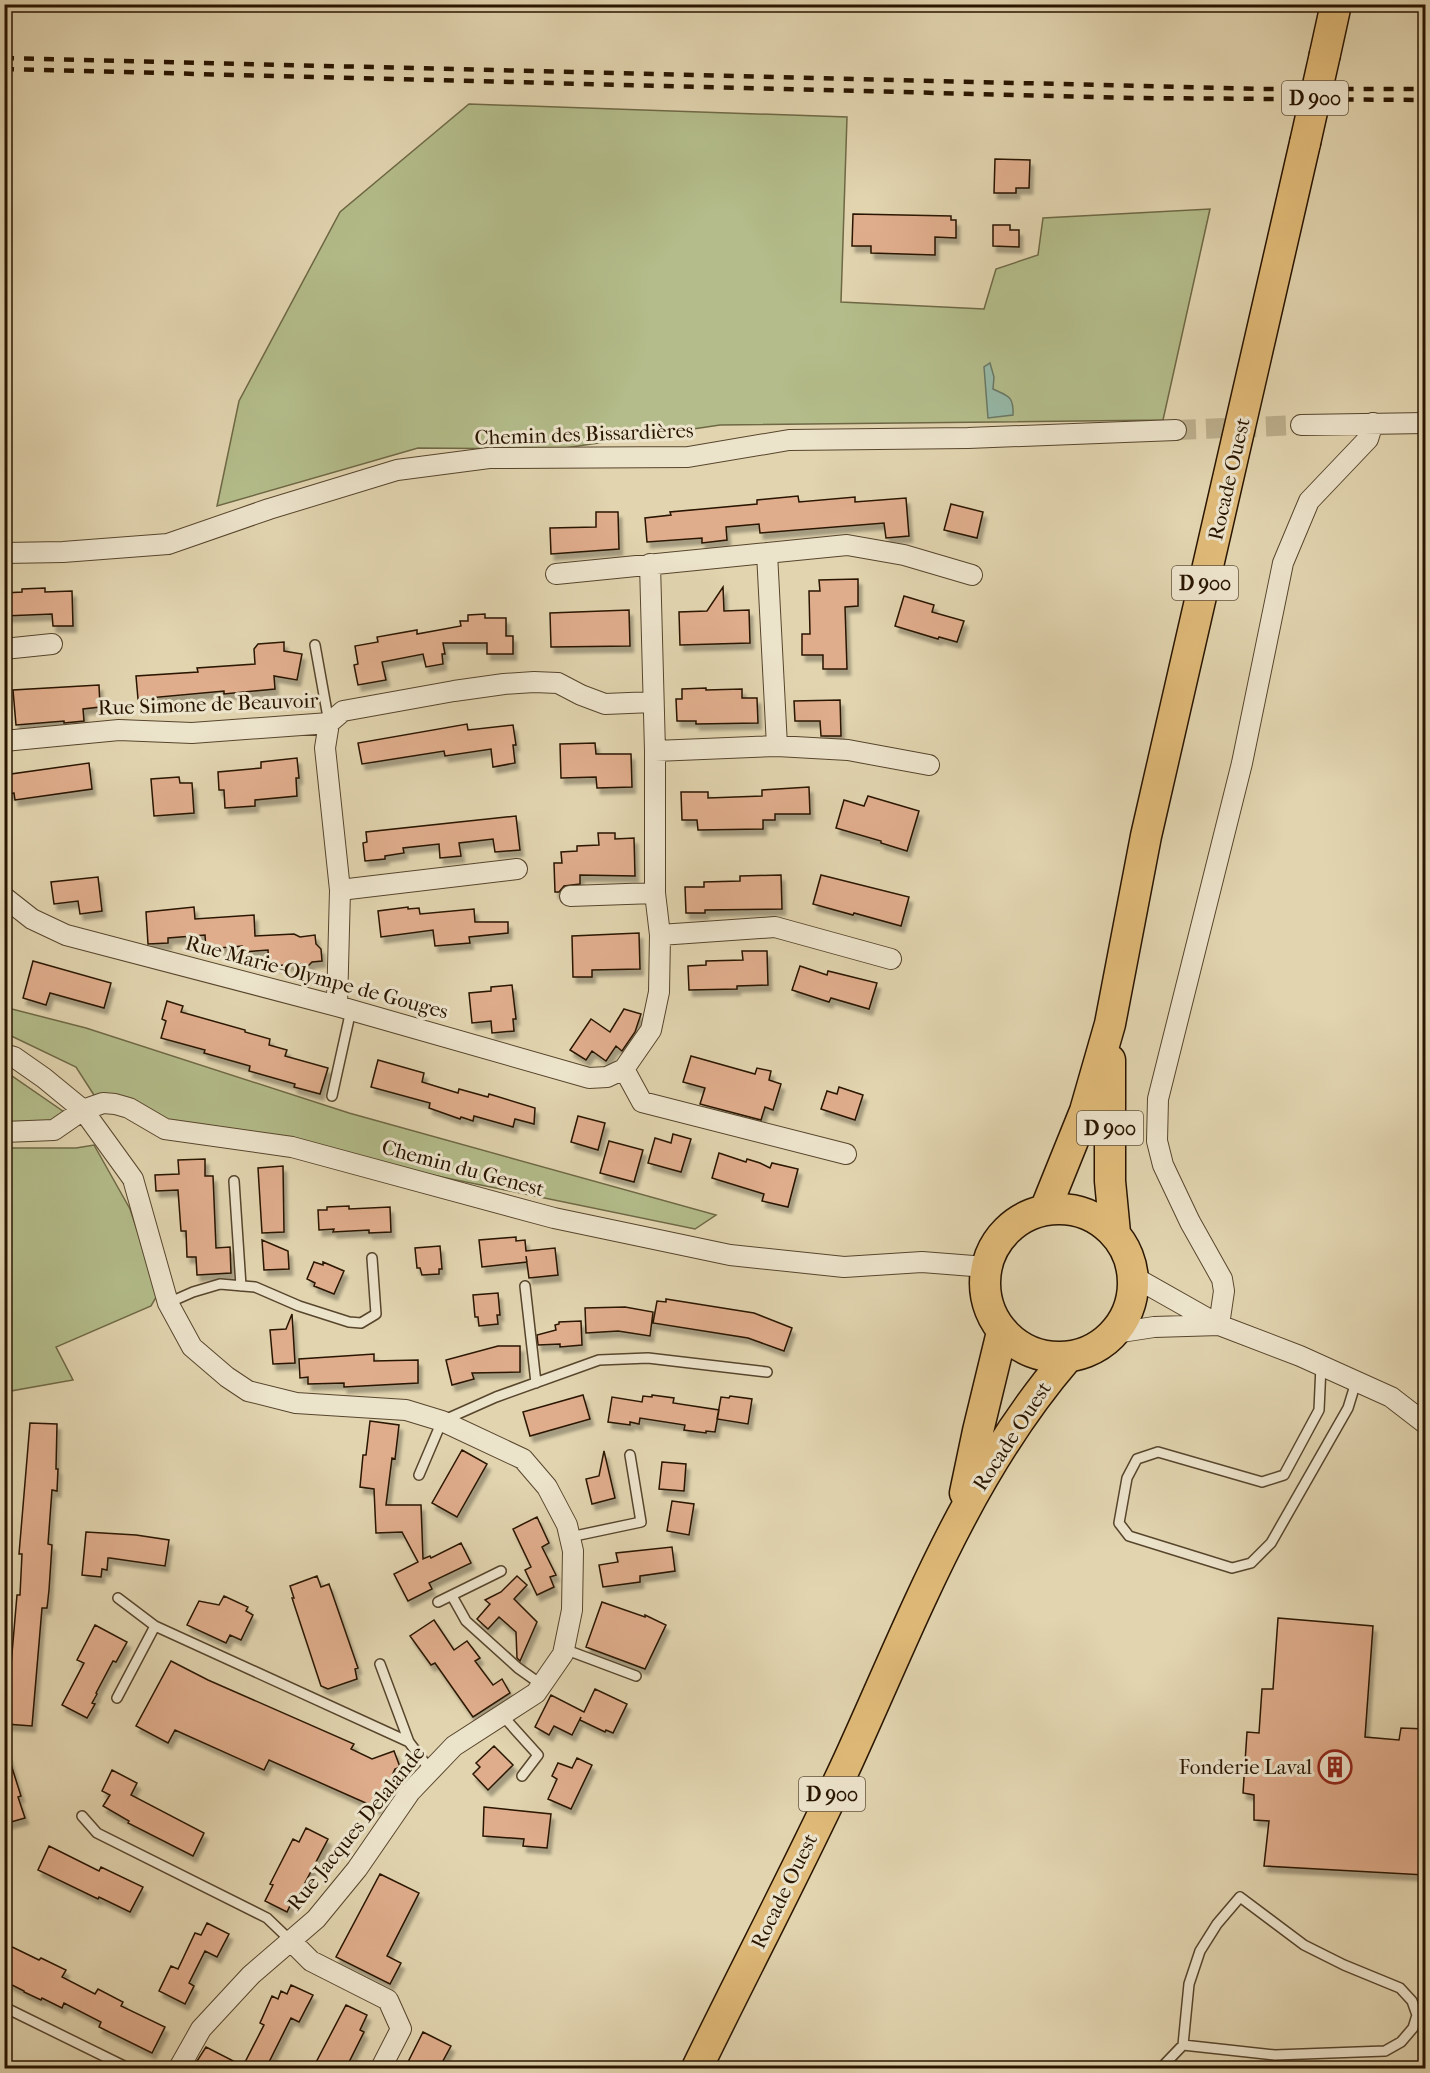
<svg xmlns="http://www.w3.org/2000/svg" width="1430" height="2073" viewBox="0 0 1430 2073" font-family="'IM FELL French Canon',serif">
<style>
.green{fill:#b3bc8a;stroke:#6e6845;stroke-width:1.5}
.water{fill:#95b8a7;stroke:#6a7764;stroke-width:1.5}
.building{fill:#e0ad8c;stroke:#291500;stroke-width:1.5;filter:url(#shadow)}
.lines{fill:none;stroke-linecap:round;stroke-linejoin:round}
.street-tunnel{stroke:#bcae8c;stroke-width:20;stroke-dasharray:20 10;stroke-linecap:butt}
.lane-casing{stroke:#57452c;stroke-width:12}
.street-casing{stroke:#57452c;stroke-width:22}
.primary-casing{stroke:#291500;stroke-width:33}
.lane{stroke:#ece3cb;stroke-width:9}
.street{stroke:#ece3cb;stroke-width:20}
.primary{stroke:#e0ba78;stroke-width:30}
.rail{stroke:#291500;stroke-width:4.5;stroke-dasharray:10 10;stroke-linecap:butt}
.primary-bridge-casing{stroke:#291500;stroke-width:33;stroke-linecap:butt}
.primary-bridge{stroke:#e0ba78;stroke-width:30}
.labels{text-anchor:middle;stroke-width:6;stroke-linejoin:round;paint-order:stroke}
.shield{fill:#ece3cb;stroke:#64533d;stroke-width:1.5}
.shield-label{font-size:20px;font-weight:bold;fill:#291500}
.street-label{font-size:21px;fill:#291500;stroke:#ece3cb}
.poi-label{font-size:21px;fill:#291500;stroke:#ece3cb;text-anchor:end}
</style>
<defs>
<filter id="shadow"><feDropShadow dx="3.5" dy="6" stdDeviation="1.5" flood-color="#0004"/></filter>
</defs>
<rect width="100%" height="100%" fill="#e1d4af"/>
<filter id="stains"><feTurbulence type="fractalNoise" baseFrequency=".00333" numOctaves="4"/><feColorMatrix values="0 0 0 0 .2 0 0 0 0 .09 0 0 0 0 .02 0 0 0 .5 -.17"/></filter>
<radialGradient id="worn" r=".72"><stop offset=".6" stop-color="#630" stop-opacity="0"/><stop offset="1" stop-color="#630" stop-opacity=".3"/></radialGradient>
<path class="green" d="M469,104L847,117L841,302L984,309L996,269L1038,255L1043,218L1210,209L1163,420L720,425L558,449L418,448L217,506L239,401L340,212Z
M4,1007L86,1028L349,1113L716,1215L695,1229L174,1122L94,1095L76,1067L5,1033Z
M4,1072L9,1074L67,1114L54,1123L5,1125Z
M94,1145L130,1209L158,1294L151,1306L56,1347L73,1380L5,1392L4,1148H76Z"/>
<path class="water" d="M990,363L994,377L993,389C1007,396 1014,395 1013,415L988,418L984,367Z"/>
<path class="building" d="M995,159L1030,160L1029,188H1016V193H994Z
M853,214L951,216V220H956V238L935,237V255L871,253V246H852Z
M993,225H1010V230H1019V247L993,246Z
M798,496L799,502L855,497V502L906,498L909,536L886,538L884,523L760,533L759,524L726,527L727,540L702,543V538L647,542L645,518L671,515L670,512L757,504V500Z
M951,504L983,512L977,538L944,530Z
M596,512H618L619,549L551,554L550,528L596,527Z
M858,579V606L845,607L847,669H823V655H802V634H810L809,591H820L819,580Z
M723,587L724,611L749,610L750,643L680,645L679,612L707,611Z
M45,588V592L72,591L73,626H53L52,614L4,616V593L22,592V589Z
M904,596L934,605L932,612L964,621L957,642L939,637L938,639L895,626Z
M629,610L630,646L551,647L550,613Z
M485,614V618H506V636H513V654H487V643H443L445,654H442L443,664L426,667L423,654L382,662L386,680L358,685L354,665L358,664L355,646L378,642L377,637L417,630V634L461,626L460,621H468V615Z
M284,642V651L302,654L297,680L274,676L275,689L224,694V691L138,699L136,676L198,672L197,668L255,664L254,649L258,644Z
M99,685L100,707L83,709L84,721L64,723V721L16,725L13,690Z
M706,688V690L742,689V698H757L758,723L696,724V721H677L676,699H682V689Z
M840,700L841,736H821L820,721H795L794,701Z
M467,724L468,730L513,725L516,745H513L515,763L493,767L491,749L445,756L444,751L362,764L358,743Z
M595,743L596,754H631L632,787L597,788L596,777L561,778L560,744Z
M297,758L299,778H296L297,796L255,800V806L225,808L224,790H219L218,772L261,768V762Z
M89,763L92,789L15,800L14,793L4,794V775Z
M179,777L180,783H192L194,813L154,816L151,779Z
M809,787L810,814H775V820H763V829L698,830L697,820H682L681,792H708V798L762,796V790Z
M868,796L919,811L907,851L881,843V841L836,828L844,800L864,806Z
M516,816L520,850L495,852L493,839L459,843L461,856L440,858L439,844L403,848L404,853L385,856V859L365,861L363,843L367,842L366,832Z
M598,833H615V839L634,838L635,876L580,875V884L564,886L559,892H555L554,863H562L561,852L577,851V846L599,845Z
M781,875L782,909L705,910V913H686L685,887H704V882L740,881V876Z
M821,875L909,897L901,926L854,913L853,915L813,904Z
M98,877L102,911L80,914L78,901L54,904L51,882Z
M194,907L195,919L254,915L255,936L294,934L300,937L315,935L316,944L321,949L322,961L312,962L307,967L303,964L269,966L268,950L242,952V946L206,949L205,935L168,938V943L148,944L146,912Z
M408,907V909L419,908L420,914L474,909L475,922H508V933L469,937L470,943L435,946L433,930L381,937L378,911Z
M639,933L640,969L592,970V977H573L572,936Z
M742,951H767L768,985L737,986V989L689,990L688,966L706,965V961L743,960Z
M33,961L111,983L104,1008L50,993L46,1005L23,998Z
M800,966L827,975L828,971L877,983L869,1009L831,998L829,1002L792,990Z
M512,985L516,1019H513L514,1031L492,1033L491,1021L472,1023L469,993L491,991V987Z
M167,1001L183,1006L181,1012L245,1030V1032L270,1039L269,1045L287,1050L285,1056L328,1068L320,1094L294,1087L295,1084L249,1071L250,1066L204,1053L205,1050L161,1038L166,1021L162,1019Z
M624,1009L641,1014L635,1032L622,1051L616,1046L606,1061L592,1051L586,1060L570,1050L591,1019L610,1032Z
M691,1056L755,1074L757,1068L771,1071L769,1080L781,1084L773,1110L765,1107L761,1120L700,1104L705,1088L683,1082Z
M378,1060L424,1073L422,1082L458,1093L459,1089L488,1097L489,1094L535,1108L534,1124L515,1119L513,1127L474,1116L473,1121L461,1117L460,1119L429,1108L430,1103L371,1087Z
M839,1087L863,1095L855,1120L821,1109L827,1091L837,1094Z
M578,1116L605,1123L598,1150L571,1142Z
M673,1134L691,1139L681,1172L648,1163L655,1138L671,1143Z
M609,1141L643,1150L634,1182L600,1173Z
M719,1153L746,1162L747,1159L760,1163L770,1168L772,1163L798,1169L788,1207L762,1201L764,1194L712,1178Z
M205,1159V1176H213L216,1248L230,1247L231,1273L197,1275L196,1257H187L186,1231H181L178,1190L156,1191L155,1175L179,1174L178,1160Z
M283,1166L284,1232L262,1233L258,1168Z
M349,1206V1209L390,1207L391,1232L369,1233V1230L333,1232L334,1229L319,1230L318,1210H327V1207Z
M516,1237V1241L525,1240L526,1251L555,1248L558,1275L529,1278L526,1256L527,1262L482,1267L479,1240Z
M262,1240L288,1251L289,1269L264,1270Z
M440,1246L442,1269H439V1274L422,1275L420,1268H417L415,1248Z
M314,1262L323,1265V1262L344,1271L334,1294L314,1286L315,1283L307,1279Z
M498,1293L500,1315H497L498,1324L479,1326L478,1317H475L473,1295Z
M666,1299L754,1313L792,1328L784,1351L748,1338L653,1323L657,1301L666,1302Z
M625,1307L653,1312L650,1336L618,1331L586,1333L585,1308Z
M292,1314L295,1363L273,1364L270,1330L286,1329Z
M581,1321L582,1345L560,1347V1344L538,1345L537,1335L556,1330L555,1325L559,1324V1322Z
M498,1346H520V1372L472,1373L474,1379L452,1385L446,1360Z
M374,1354V1361L418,1360V1383L344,1387V1383L308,1384V1377L300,1378L299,1359Z
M583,1395L590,1419L530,1436L523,1412Z
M652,1395L674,1398L673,1403L719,1410L715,1432L706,1431V1433L684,1430L685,1425L640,1418L639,1424L630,1422V1425L608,1422L612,1397L642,1402L643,1396L652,1397Z
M730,1396L752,1399L748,1424L717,1419L721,1397L729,1398Z
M370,1421L399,1425L395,1459L392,1458L386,1505H421L423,1559L430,1556L431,1558L461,1543L471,1563L429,1583L432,1589L408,1601L394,1574L418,1562L402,1532L376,1533L374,1489L360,1487L363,1455H366Z
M30,1423L57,1424L56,1469H58L57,1491L52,1490L48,1544L52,1545L49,1590L47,1608H42L32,1726L6,1724L17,1595H20L22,1554H19Z
M462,1450L487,1464L457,1517L432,1503Z
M604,1451L615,1498L592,1504L586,1479L599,1476Z
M662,1462L686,1464L684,1491L659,1489Z
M672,1501L694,1504L689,1535L667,1531Z
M537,1517L549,1543L542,1547L556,1575L550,1577L554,1587L537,1595L525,1570L531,1567L513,1529Z
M86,1532L136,1535L169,1540L165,1566L110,1558H108L107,1570L102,1569L101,1577L82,1575Z
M672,1547L675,1571L640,1576V1582L603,1587L599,1565L618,1562L616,1553Z
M317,1576L321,1587L329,1584L358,1668L355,1669L357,1679L328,1689L321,1686L292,1598H294L290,1586Z
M517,1576L527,1585L514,1599L537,1622L520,1661L517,1658L516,1632L499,1617L488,1629L477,1619L490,1604L485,1600L501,1592Z
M224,1596L248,1607L246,1611L253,1615L241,1640L230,1635L226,1643L187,1625L199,1601L219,1605Z
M602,1602L645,1617V1615L666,1625L645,1669L586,1647Z
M1278,1618L1373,1626L1365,1737L1399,1740L1401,1728L1425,1729V1875L1264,1866L1269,1821L1254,1820V1795L1243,1793L1247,1732L1259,1733L1262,1689H1273Z
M434,1620L454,1650L467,1641L480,1658L475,1661L493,1685L502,1679L510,1693L473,1717L435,1663L431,1665L410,1636Z
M95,1625L127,1642L116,1662L113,1661L96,1693L97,1694L92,1703L95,1704L87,1718L62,1705L84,1663L77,1660Z
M171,1661L208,1680L354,1744L351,1749L372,1759L394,1751L400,1767L395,1769L377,1808L269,1760L264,1770L175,1730L168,1743L136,1726Z
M595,1689L627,1704L613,1733L606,1730L605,1732L580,1720L581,1717L572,1735L554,1726L549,1735L535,1727L551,1695L584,1712Z
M494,1746L513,1765L488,1790L473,1774L480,1767L476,1763Z
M4,1755H8L21,1796L18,1797L25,1818L4,1824Z
M577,1758L592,1765L571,1809L548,1799L557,1779L552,1776L558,1763L572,1768Z
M112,1770L137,1783L131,1795L204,1833L193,1856L128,1823L129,1821L103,1806L110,1795L102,1791Z
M484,1807L551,1814L547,1848L523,1846L524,1839L483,1836Z
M306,1828L328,1839L298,1896L295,1895L287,1912L265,1901L273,1885L270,1884L293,1839L299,1842Z
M49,1846L99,1871L101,1867L143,1887L130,1912L99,1897L98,1899L38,1870Z
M380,1874L419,1893L387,1956L401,1963L390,1984L336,1957Z
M207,1923L229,1934L217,1957L205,1951L189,1983L194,1986L185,2004L159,1991L171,1966L178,1969L195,1933L201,1935Z
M4,1943L39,1960L41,1958L66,1970L62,1977L95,1994L98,1989L123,2002L121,2006L165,2027L152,2053L99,2027L101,2022L64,2003L62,2008L42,1998L41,2000L24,1992V1991L6,1982L10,1974L4,1972Z
M291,1985L313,1995L299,2022L291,2018L266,2068H209L197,2061L206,2047L243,2066L264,2025L260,2023L272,1996L278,1999L281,1991L287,1994Z
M346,2005L367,2015L360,2030L364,2032L346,2068H313Z
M423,2032L451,2046L439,2068H405Z"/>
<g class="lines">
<path class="street-tunnel" d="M1176,430L1301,425"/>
<defs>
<path id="lane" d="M315,645L329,723
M332,1096L351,1010
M234,1181L241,1286
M525,1286L536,1383
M168,1303L193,1292L220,1284L255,1287L299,1306L349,1322L361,1323L376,1314L372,1258
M1321,1366L1319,1410L1284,1475L1262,1482L1158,1452L1137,1459L1127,1478L1119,1523L1129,1536L1232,1568L1251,1563L1271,1543L1348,1408L1356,1382
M419,1475L442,1421L496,1397L599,1360L648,1358L767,1372
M570,1537L641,1522L630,1455
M452,1596L466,1621L518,1668L542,1685
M118,1598L155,1626L409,1742L431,1771
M438,1602L501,1571
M564,1649L636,1676
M380,1664L409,1742
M117,1698L155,1626
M502,1715L538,1755L522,1776
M82,1816L97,1833L267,1918L291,1941
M4,2007L128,2068
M1161,2068L1183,2045L1189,1984L1200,1951L1217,1924L1240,1897L1304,1945L1344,1965L1400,1988L1412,2001L1417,2015L1413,2028L1401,2042L1385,2051L1275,2055L1183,2045"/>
<path id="street" d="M1301,425L1426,423
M4,553L63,552L168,544L269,509L397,470L489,458L688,457L789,440L968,438L1176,430
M767,553L777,746
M556,574L847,545L904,555L972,575
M4,649L52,644
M329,723L325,748L340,890L337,1006
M4,741L119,730L192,733L329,723L343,711L454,691L504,684L534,682L558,683L581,695L605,704L653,702
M655,751L777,746L848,750L929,765
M340,890L517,869
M570,896L655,893
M4,897L32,919L66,935L337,1006L589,1078L607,1077L624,1069L651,1030L659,992L660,935L655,893V751L650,564
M660,935L775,927L891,959
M4,1054L14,1057L44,1078L83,1110L133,1179L168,1303L192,1347L227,1377L248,1391L296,1403L406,1410L442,1421L523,1459L547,1487L567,1525L573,1551L572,1610L563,1654L536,1693L454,1746L410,1792L357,1869L316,1919L251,1975L201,2029L179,2068
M624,1069L642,1102L846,1154
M4,1132L54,1130L83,1110L103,1103L115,1104L129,1108L165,1129L292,1147L554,1218L730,1255L844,1267L922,1262L986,1267
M1134,1277L1219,1325L1300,1356L1391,1397L1426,1424
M1219,1325L1224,1291L1222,1279L1190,1222L1163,1165L1157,1141L1158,1099L1242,763L1283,563L1309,501L1368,439L1373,423
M1115,1333L1154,1327L1219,1325
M291,1941L311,1961L388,2000L401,2029L381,2068"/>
<path id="primary" d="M1325,54L1336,4
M1110,1060V1181L1115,1233
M985 1283a74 74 0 1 1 148 0a74 74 0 1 1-148 0Z
M1045,1210L1085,1111L1110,1024L1146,836L1305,143
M965,1493L978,1431L1002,1332
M697,2068C747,1965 801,1863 849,1759C912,1621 967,1474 1067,1358"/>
</defs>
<use href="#lane" class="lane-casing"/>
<use href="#street" class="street-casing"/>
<use href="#primary" class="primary-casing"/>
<use href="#lane" class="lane"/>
<use href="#street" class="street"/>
<use href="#primary" class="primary"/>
<path class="rail" d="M4,58L1262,89H1426
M4,69L1133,98L1426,100"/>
<defs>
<path id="primary-bridge" d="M1305,143L1325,54"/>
</defs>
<use href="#primary-bridge" class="primary-bridge-casing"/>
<use href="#primary-bridge" class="primary-bridge"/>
</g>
<defs>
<symbol id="building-ring" viewBox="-11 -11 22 22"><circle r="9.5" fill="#ece3cb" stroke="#8f2418" stroke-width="1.5"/><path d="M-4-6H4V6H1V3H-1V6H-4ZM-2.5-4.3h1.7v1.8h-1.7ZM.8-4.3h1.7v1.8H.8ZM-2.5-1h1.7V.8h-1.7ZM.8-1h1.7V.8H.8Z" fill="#8f2418"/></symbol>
</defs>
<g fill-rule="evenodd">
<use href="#building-ring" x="1316" y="1748" width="38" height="38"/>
</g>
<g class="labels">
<g class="shield">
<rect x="1282" y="81" width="66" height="34" rx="4.5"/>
<rect x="1172" y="566" width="66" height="34" rx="4.5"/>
<rect x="1077" y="1111" width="66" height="34" rx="4.5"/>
<rect x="799" y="1777" width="66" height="34" rx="4.5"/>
</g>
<g class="shield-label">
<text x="1315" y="105">D 900</text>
<text x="1205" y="590">D 900</text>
<text x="1110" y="1135">D 900</text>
<text x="832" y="1801">D 900</text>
</g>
<g class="street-label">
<text transform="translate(584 434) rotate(-2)" y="7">Chemin des Bissardières</text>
<text transform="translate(1229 479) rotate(-77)" y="7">Rocade Ouest</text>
<text transform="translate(208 704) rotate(-2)" y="7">Rue Simone de Beauvoir</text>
<text transform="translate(317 977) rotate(15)" y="7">Rue Marie-Olympe de Gouges</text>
<text transform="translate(463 1168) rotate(15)" y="7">Chemin du Genest</text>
<text transform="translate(1012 1436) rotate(-57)" y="7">Rocade Ouest</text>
<text transform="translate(356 1828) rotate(-51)" y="7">Rue Jacques Delalande</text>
<text transform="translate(784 1891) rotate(-64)" y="7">Rocade Ouest</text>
</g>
<g class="poi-label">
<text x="1312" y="1774">Fonderie Laval</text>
</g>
</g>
<rect width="1430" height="2073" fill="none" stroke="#e1d4af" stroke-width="24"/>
<rect x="6" y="6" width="1418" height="2061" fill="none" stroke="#291500" stroke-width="3"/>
<rect x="12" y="12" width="1406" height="2049" fill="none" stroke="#291500" stroke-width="1.5"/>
<rect width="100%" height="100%" filter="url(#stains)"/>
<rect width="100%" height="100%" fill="url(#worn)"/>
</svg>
